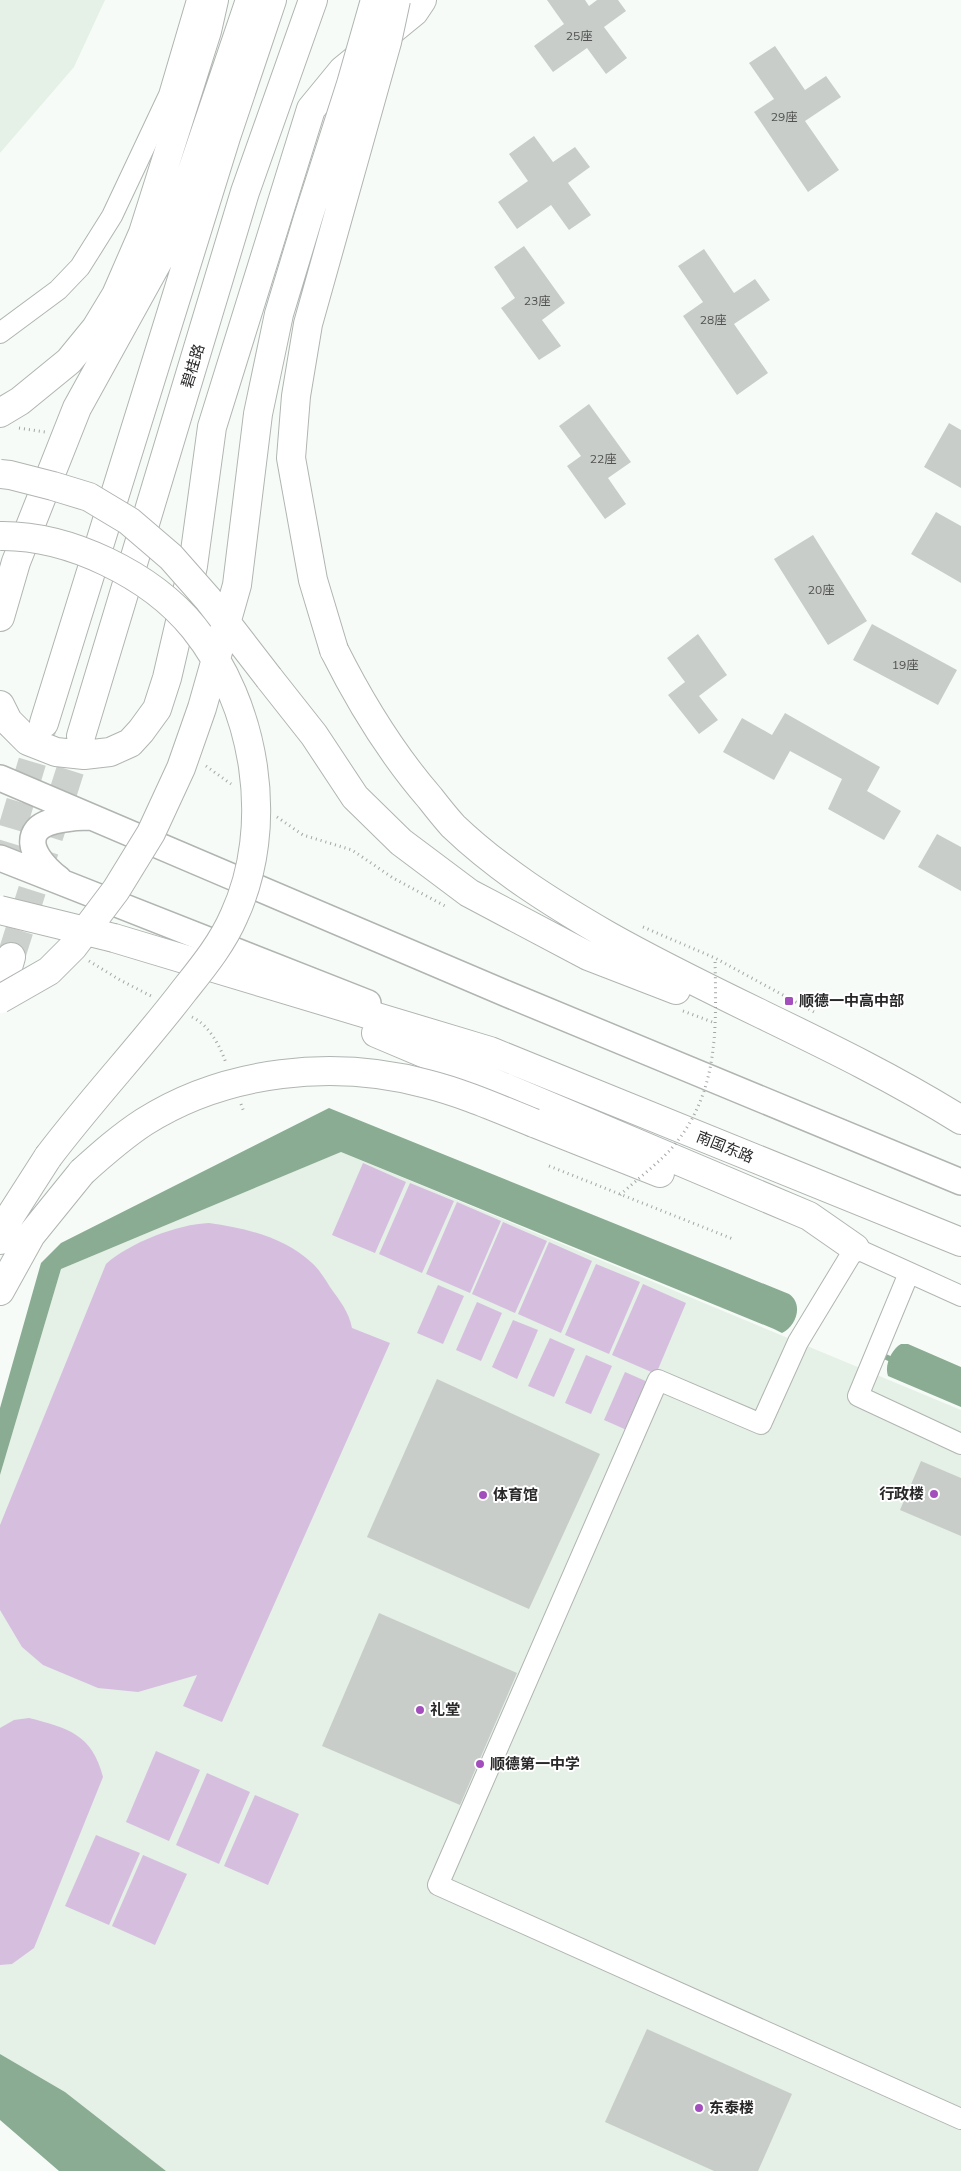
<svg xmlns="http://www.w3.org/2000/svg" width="961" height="2171" viewBox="0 0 961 2171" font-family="Mulish,'Noto Sans SC',sans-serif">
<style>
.built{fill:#e5f0e7}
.green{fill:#d6bedf}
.water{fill:#8aac92}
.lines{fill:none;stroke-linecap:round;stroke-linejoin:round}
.stream{stroke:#8aac92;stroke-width:5.5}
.building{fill:#c9cdca}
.highway-tunnel{stroke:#cdd1cd;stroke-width:28;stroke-dasharray:28 14;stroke-linecap:butt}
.minor-casing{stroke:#b0b5b1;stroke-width:22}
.major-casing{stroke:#b0b5b1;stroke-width:28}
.highway-casing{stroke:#b0b5b1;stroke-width:30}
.path{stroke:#a4a7a5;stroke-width:3;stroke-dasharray:1 4;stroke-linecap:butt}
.minor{stroke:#fff;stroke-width:20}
.major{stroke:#fff;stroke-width:25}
.highway{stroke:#fff;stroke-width:28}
.highway-bridge-casing{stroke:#b0b5b1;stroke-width:30;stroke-linecap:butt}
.path-bridge{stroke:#a4a7a5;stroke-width:3;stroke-dasharray:1 4;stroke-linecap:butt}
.highway-bridge{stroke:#fff;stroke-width:28}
.poi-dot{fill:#a24ebc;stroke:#fff;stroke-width:2}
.labels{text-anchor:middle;stroke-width:4;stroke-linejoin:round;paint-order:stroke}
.number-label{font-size:12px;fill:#505150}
.street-label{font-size:15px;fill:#272827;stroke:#fff}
.poi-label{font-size:15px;font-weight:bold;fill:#272827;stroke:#fff;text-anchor:start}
</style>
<rect width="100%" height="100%" fill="#f6fbf7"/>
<path class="built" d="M0,0H105L74,67L0,153Z
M341,1152L961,1410V2171H166L65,2092L0,2054V1475L61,1269Z"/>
<path class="green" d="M363,1163L406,1182L375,1253L332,1235Z
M410,1183L454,1201L422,1273L379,1254Z
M457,1202L501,1221L470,1293L426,1274Z
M503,1222L547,1241L515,1313L472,1294Z
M209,1223C245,1228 284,1237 312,1263C319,1269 325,1279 330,1287C340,1301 349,1312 352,1328L390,1343L222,1722L183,1706L197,1675L138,1692L98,1688L43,1665L22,1647L0,1610V1525L106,1264C129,1243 178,1224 209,1223Z
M549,1242L592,1261L561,1333L518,1314Z
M596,1264L640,1282L609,1354L565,1335Z
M643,1284L686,1303L656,1374L612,1355Z
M438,1285L464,1296L443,1344L417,1333Z
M477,1302L502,1313L481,1361L456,1350Z
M513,1320L538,1330L517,1379L492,1367Z
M550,1338L575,1349L554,1397L528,1386Z
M586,1355L612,1366L591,1414L565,1403Z
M625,1372L650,1383L629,1431L604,1420Z
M29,1718C68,1728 92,1734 103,1777L34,1948L12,1964L0,1965V1728L14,1720Z
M156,1751L200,1770L169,1841L126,1822Z
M207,1773L250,1792L219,1864L176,1845Z
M255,1795L299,1814L268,1885L224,1866Z
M96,1835L140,1853L109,1925L65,1906Z
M143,1855L187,1874L155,1945L112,1926Z"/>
<path class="water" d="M329,1108L789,1294C804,1304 796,1327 782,1333L774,1329L341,1152L61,1269L0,1475V1408L41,1263L61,1243Z
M901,1344H908L961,1367V1407L888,1376C884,1365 892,1349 901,1344Z
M0,2054L65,2092L166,2171H59L0,2120Z"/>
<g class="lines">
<path class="stream" d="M886,1357L897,1362"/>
</g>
<path class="building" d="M547,0H585L589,6L597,0H618L626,11L604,27L627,58L606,74L587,48L553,72L534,46L564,24Z
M775,46L805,90L826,76L841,97L805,121L839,170L808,192L754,112L774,99L749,63Z
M534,136L553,162L575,147L590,167L568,183L591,215L569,230L551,205L517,229L498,202L528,181L509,154Z
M524,246L565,303L542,320L561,346L539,360L501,308L515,298L494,267Z
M704,249L734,293L755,279L770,300L734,324L768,373L737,395L683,316L703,302L678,266Z
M589,404L631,462L608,478L626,504L605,519L567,466L581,456L559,426Z
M949,423L961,430V488L924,467Z
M936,512L961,526V583L911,554Z
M813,535L867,621L828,645L774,559Z
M872,624L957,670L938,705L853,660Z
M698,634L727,675L699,696L718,720L699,734L668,695L685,682L667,658Z
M785,713L880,767L867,791L901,811L884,840L828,809L842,779L790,751L774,780L723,752L742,718L772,735Z
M937,834L961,847V891L918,867Z
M437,1379L600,1454L529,1609L367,1537Z
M921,1461L961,1478V1536L900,1510Z
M379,1613L517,1673L460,1805L322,1746Z
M647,2029L792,2094L758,2171H714L605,2122Z"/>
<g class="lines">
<path class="highway-tunnel" d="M0,869L44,723
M11,957L81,736"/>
<defs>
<path id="minor" d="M0,333L58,290L80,267L112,216L169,95L197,0
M909,1273L858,1396L961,1444
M961,1296L855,1248L798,1342L761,1424L658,1380L438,1885L961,2119"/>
<path id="major" d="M0,778L507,994L961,1182
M0,858L368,1003
M59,879C47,870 23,847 37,830C46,819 77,817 90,817"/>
<path id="highway" d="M0,413L20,401L69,361L96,328L116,295L143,233L207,31L214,0
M0,617L16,562L77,408L167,245L250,0
M334,650C360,702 391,753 430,798C437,807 445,817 453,826C499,870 552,903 607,935C723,1001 848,1049 961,1120
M269,678L314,735L355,797L401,842L469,893L588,956L676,990
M0,705L8,721L28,741L56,752L84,755L110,752L130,743L141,731L157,709L167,678L193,566L212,427L311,109L343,70L414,12L422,0
M44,723L226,137L272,0
M81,736L245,192L313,0
M114,938L490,1051L961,1242
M0,995L11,957
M376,1033L809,1216L855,1248
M534,1123L660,1173
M0,1240L9,1218L48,1157
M0,1291L31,1235L82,1172"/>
</defs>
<use href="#minor" class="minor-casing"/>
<use href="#major" class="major-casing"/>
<use href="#highway" class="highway-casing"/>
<path class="path" d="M19,428L45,432
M206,766L231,784
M277,817L303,835L352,850L393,878L447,907
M643,927L715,958L814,1012
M89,961L120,980L153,997
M683,1011L715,1023
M192,1017C209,1025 220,1046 226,1063
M241,1104L244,1112
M549,1166L733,1239"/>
<use href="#minor" class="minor"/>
<use href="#major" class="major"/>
<use href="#highway" class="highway"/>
<defs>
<path id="highway-bridge" d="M0,474L10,475L53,486L89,497L129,521L171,557L208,599L269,678
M0,536C69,535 151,575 194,628C256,705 276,825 234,916C222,944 202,968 183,992C140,1048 91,1100 48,1157
M334,650L313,580L291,458L296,396L308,324L387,42L396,0
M0,910L114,938
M0,999L49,971L73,947L116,890L151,833L181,768L202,708L237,585L258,414L279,314L308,218L351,84L375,0
M82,1172C102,1154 121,1137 144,1122C226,1070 334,1059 427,1084C463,1093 499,1109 534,1123"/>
</defs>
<use href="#highway-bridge" class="highway-bridge-casing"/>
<path class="path-bridge" d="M620,1195C636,1180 663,1160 676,1143C720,1087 716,1025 715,958"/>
<use href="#highway-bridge" class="highway-bridge"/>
</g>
<g class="poi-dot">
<rect x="784" y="996" width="10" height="10" rx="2.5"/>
<circle cx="934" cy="1494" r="5"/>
<circle cx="483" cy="1495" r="5"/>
<circle cx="420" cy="1710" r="5"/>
<circle cx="480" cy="1764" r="5"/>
<circle cx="699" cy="2108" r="5"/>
</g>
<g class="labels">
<g class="number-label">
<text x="579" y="40">25座</text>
<text x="784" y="121">29座</text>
<text x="537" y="305">23座</text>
<text x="713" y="324">28座</text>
<text x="603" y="463">22座</text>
<text x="821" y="594">20座</text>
<text x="905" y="669">19座</text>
</g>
<g class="street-label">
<text transform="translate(193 366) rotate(-73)" y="5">碧桂路</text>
<text transform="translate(725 1147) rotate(22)" y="5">南国东路</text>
</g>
<g class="poi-label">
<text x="799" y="1006">顺德一中高中部</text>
<text x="924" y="1499" text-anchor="end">行政楼</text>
<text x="493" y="1500">体育馆</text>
<text x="430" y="1715">礼堂</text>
<text x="490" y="1769">顺德第一中学</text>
<text x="709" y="2113">东泰楼</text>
</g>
</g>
</svg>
